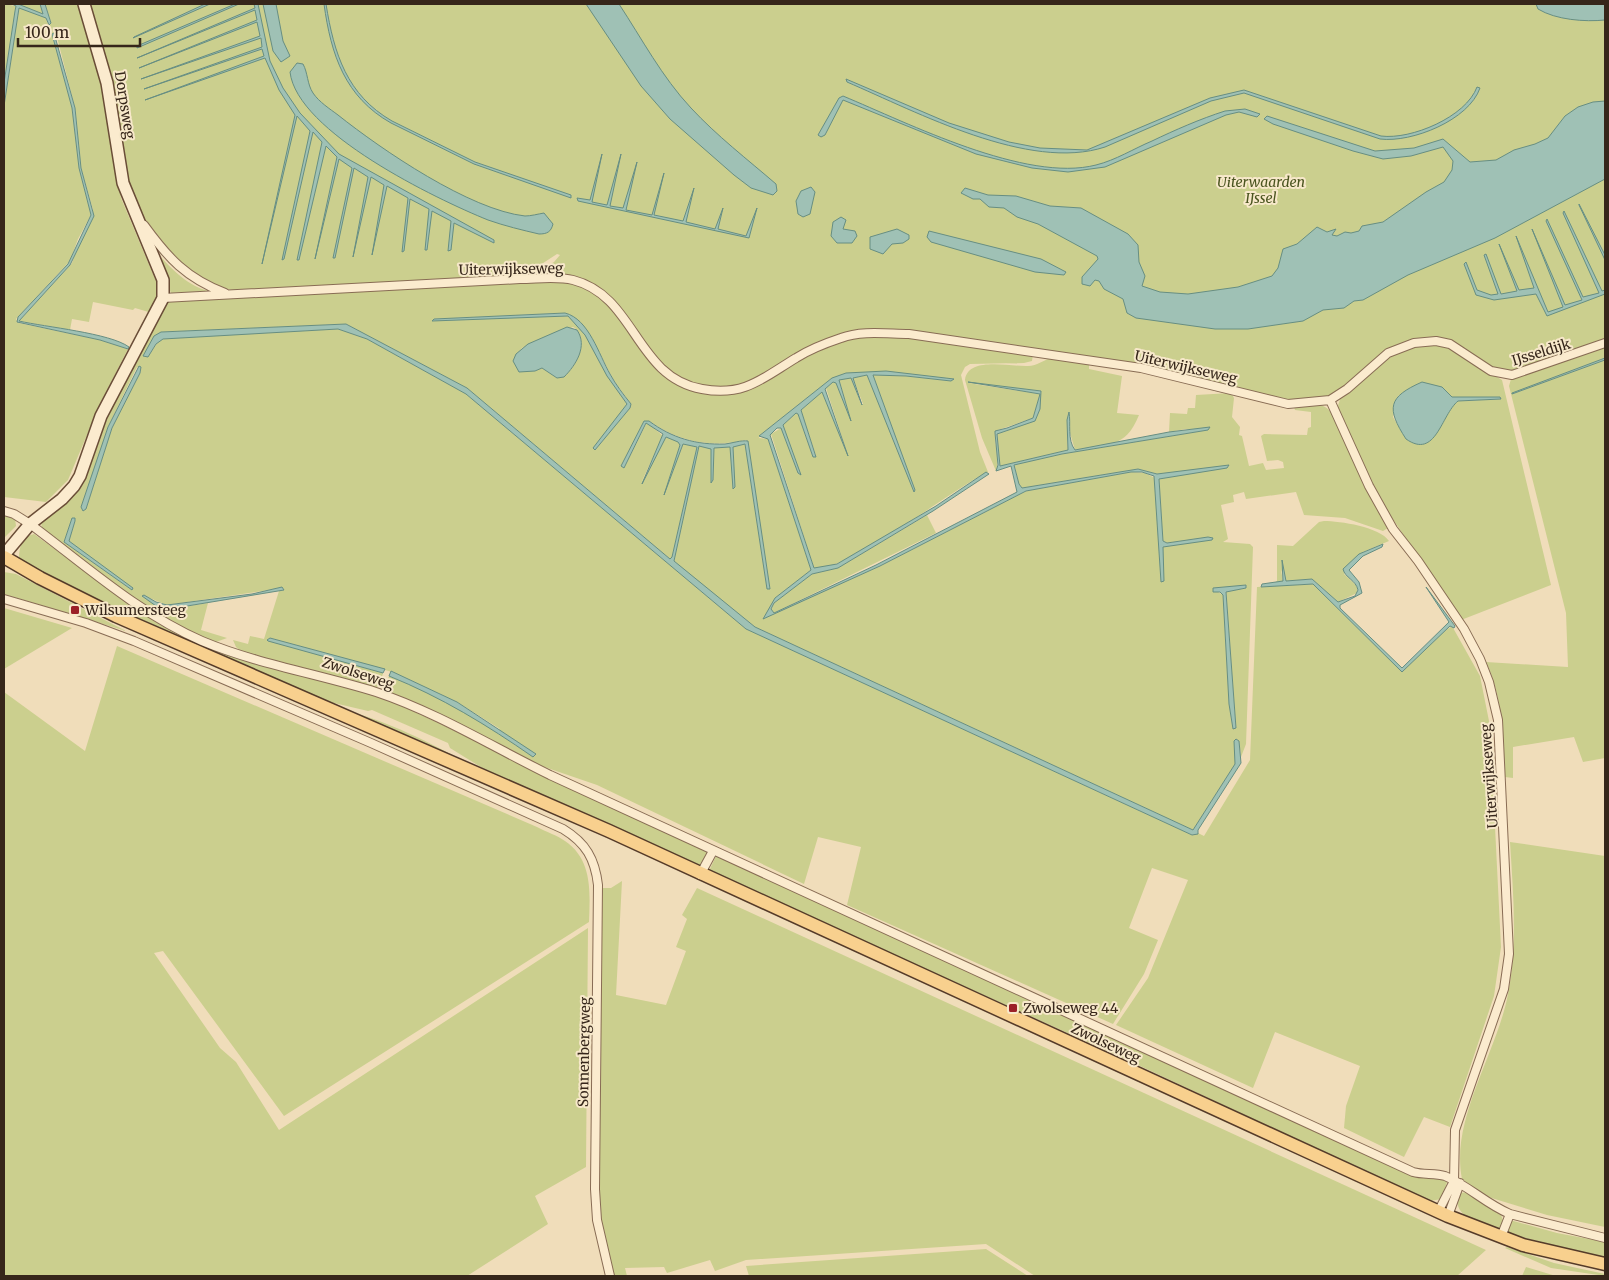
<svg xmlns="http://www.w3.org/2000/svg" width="1609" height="1280" viewBox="0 0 1609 1280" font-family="Merriweather,serif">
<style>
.green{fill:#cbcf8e;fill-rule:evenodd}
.water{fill:#9fc1b5;stroke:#678e82}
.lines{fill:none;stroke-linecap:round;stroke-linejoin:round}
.street-casing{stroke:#886c54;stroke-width:10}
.secondary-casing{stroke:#6a4d37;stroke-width:14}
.primary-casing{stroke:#553b29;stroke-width:15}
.street{stroke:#fbebce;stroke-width:8}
.secondary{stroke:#fbebce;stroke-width:11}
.primary{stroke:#f8d08e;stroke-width:12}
.poi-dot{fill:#9b2028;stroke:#f7e8ca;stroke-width:2}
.labels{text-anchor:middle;stroke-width:4;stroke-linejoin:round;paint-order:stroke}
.street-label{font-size:14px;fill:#36261a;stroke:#f7e8ca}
.park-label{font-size:14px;font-style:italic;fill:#4a541f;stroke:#f7e8ca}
.poi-label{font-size:14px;fill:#36261a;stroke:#f7e8ca;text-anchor:start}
</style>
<rect width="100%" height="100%" fill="#f0ddba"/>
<path class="green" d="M4,4L16,6L4,83Z
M18,4H40L44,13L42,14Z
M45,4H79L103,89L121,198L158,286V300L152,313L135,308L133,310L93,302L89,322L72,319L70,330L19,321L72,263L80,240L92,220L93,210L81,168L75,108L58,41L55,33L52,34L72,108L79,168L91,215L78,239L70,261L16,319L19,323L100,340L128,349L100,404L68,480L46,502L4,497V106L19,7L46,18L48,24L51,22Z
M88,4H1605V342L1517,373L1495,370L1448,342L1404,343L1343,389L1329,397L1294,402L1153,368L896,334L834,339L756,382L734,389L695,385L662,367L602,291L534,274L554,262L560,255L557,254L520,278L240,291C191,286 157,243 133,203Z
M155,251C171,268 187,286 209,291L171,293Z
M519,281H570L602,296L676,382L735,392L794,361L843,340L860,337H896L1033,354L1032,361L1024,363L970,364L965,367L961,375L980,452L988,472C953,488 846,574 814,568L771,434L781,428L798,473L801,475L783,425L796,413L798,414L813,457L816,456L801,410L822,392L848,456L826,388L833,382L836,383L851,421L839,379L851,378L861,404H863L853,378L867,375L914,491L915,490L873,375L906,376L951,381L886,371L832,378L760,435L759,438L768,439L811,570L775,598L768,614L762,618L880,566L1026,491L1131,472L1145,473L1155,478L1161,580L1163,582V546L1211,537L1167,543L1163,541L1159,479L1230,466L1157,474L1138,469L1022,488L1019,484L1014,464L1062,454L1208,430L1186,429L1169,432L1170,413L1187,414L1188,408H1195L1196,395L1231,393L1234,398L1232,417L1240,427L1239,435L1242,436L1249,466L1263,463L1266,470L1284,468L1283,462L1278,460L1267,461L1261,436L1264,434L1307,435L1308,428L1311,427V412L1295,410L1294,407C1309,406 1320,400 1331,412L1388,528L1383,531L1345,518L1304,515L1296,492L1246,499L1244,492L1233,495L1234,502L1221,505L1228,539L1223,542L1250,544L1253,547L1246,744L1241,757L1239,741L1236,739L1235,764L1193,830L755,627L677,565L674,561L675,556L699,446L711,448V483L713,480L714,448L730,447L734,489L733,447L745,444L767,589H770L746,440C710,448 679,442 649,421H644L621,466L624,468L647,422L663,436L641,483L665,438L668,437L679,442L680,445L664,495L683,444L697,447L672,557L670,559L467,388L346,324L161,332L148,357L159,340L175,337L338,329L367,339L466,394L746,629L1192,835L1198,833L1204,836L1250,760L1257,587L1313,584L1402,672L1434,638L1452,626L1480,676L1490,726L1501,947L1494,996L1450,1127L1424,1117L1404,1157L1344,1128L1346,1106L1360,1066L1275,1032L1253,1088L1116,1025L1148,978L1188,880L1152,868L1129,928L1158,940L1144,974L1113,1024L847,905L861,847L818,837L804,884L597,785L524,760L387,694L384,689L389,676L430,692L493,729H500L457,702L392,672L270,638L267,640L383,673L380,685L373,689L241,651L236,647L233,640L248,644L250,636L264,639L279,591L283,590V588L167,605L142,595L169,609L208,603L201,630L227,638L216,642C150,616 97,572 42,529L41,521L61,505L165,305L169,301ZM565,313C585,318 601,357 611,375C616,385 624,394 631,404L630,408L595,450L627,404C606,377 595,338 568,316L434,319ZM573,327C589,336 579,364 567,373C564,375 560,376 557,378L542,368L535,371L513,361L522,348ZM137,367L141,369L140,373L112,428L86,509L82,510L108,427ZM72,518L75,521L69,541L132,590L64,542ZM1246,585V588L1226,591L1236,728L1233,729L1229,704L1223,595L1213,589Z
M1434,344L1446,346L1502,380L1551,585L1461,620L1380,500L1359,460L1337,409L1341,396L1387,357L1417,346ZM1416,385L1452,397L1501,399L1458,401L1406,439L1393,417L1398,396Z
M1605,347V358L1512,394L1605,360V758L1583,762L1574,737L1513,747V778L1505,777C1503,738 1503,698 1486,662L1568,667L1566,613L1509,386L1511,379Z
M1054,357L1089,364V369L1122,376L1117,413L1139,415C1125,450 1107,443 1075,450L1070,433V413L1067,432L1068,450L1000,466L997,434L1035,420L1041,391L968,383L1040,394L1033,418L995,431C994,444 1000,459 996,471L982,438L965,380C968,356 1010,367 1028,366C1037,366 1045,359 1054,357Z
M4,513L15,518L16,526L4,538Z
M927,515L936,533L774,613L771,610L774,603L812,574L838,568Z
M1324,521C1340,521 1380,527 1389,541L1363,552L1344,574L1357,586V593L1338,602L1312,579L1286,581L1281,570L1283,581L1274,583L1277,581V545L1293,546L1319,522Z
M34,534L154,621L185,638L214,649L390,700L708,852L700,867L505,782L450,748L448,743L372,710L368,711L317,699L224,660L72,589L19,561C19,548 21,537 34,534Z
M4,572L16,574L126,631L4,594Z
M4,608L72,628L4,669Z
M117,646L537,827C546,832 557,835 565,841C593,860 590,893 589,922L284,1116L163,951L154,953L220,1048L236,1062L279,1130L588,928L586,1167L535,1196L548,1224L467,1276H4V692L85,751Z
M347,711C385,720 434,744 468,764Z
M1510,842L1605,856V1227L1547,1215L1485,1196L1462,1179C1450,1119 1497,1053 1508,994C1518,944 1513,892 1510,842Z
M716,856L1410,1175L1442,1179L1447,1182L1442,1199L1429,1201L1123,1058L709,871Z
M622,881L616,995L666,1005L686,951L676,947L687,919L682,915L697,888L1486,1250L1457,1276H1035L986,1244L746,1260L715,1271L710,1260L667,1273L664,1267L625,1268L627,1276H612L600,1223L598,1195L601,888H611Z
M1467,1192L1501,1215L1504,1223L1501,1230C1484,1224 1456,1220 1457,1198L1461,1193Z
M1510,1220L1557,1233L1605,1242V1258L1513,1235L1506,1232Z
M1507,1247L1554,1263L1605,1274V1276L1551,1268L1505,1248Z
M986,1249L1028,1276H749L746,1266Z
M1526,1267L1556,1276H1522Z"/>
<path class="water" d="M12,4H18L43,14L40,4H45L51,23L49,25L46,18L19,8L4,106V83L15,11L16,6Z
M205,4H210L133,38L134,37Z
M235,4H239L137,48V46Z
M254,4H258L270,61L283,88L300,113L339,154L494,240V243L454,223L451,250L448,251L451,221L432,211L427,250H425L429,209L410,199L404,251L402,252L408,198L387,186L372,255L384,185L371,177L353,257L368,177L354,168L335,258H333L352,168L339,159L315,259L337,157L326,146L299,260H297L322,142L313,132L284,259L282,260L310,131L297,116L262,264L295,115L279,90L265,58L145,100L264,56L262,49L144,89L262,47L261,38L141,79L260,36L257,22L139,68L257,20L255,10L137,58L255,8Z
M263,4H276L283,41L290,56L281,62L273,51Z
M324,4H326C334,54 347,95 392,121L475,162L571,195V198L474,164L391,123C345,97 331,55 324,4Z
M586,4H619C642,39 662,77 691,108C717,136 747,159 776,184L777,191L773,195L751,188L734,175L670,119L641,86Z
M1536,4H1605V20C1585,22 1556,20 1538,9Z
M54,33L75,108L81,168L94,216L70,265L19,321C45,327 110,333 129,347L128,349L100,340L17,322L18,317L68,264L91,215L79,168L72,108L52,34Z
M297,63L303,64C308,73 307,84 313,93C319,102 330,109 338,115C382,150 470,210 525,216C531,216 538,214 544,213L553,224C551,232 547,234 539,234C522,230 505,226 488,220C436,199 297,132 290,72Z
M846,79L949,123L1009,142L1040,148L1087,150L1210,98L1244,90L1381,136C1411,140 1466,117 1477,87L1480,88C1469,120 1412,143 1380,139L1244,93L1211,101L1105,147C1029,172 917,112 847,82Z
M843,96C908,123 1026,183 1096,165C1116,160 1133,149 1152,141C1175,130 1200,119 1225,111L1245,109L1260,114L1257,117L1239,112L1226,115L1105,167L1068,172L1032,168L976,154L843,100L825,135L821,137L818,135L839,98Z
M1605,101V179L1495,238L1408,275L1363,300L1354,301L1344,308L1323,310L1303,321L1248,329H1215L1136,318L1127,313L1123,299L1104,289L1099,281L1095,280L1090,286L1082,284V277L1098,259L1097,256L1038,224L1017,217L1004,208L989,207L980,199H973L961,193L965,188L988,195L1016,196L1050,206L1081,208L1128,234L1138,245L1139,262L1145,276L1142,286L1160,292L1188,294L1238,287L1272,276L1278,268L1283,249L1297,244L1317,227L1327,232L1336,229L1332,235L1337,236L1345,232L1351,233L1359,231L1362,226L1383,222L1426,192L1444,182L1452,170L1453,161L1443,147L1411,156L1383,159L1353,151L1273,124L1264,119L1267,116L1375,151L1414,148L1443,139L1470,162L1496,160L1514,150L1535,144L1548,138L1565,116L1578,107L1593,102Z
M602,154L592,202L607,205L621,154L610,206L623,208L637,162L626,210L652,215L664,173L654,215L683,221L694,188L686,222L715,229L723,208L718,229L746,236L757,208L749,238L578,201L577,198L590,200Z
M811,187L815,192L810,214L803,217L798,214L796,201L801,191Z
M1579,204L1605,255V260L1579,205Z
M1564,211L1602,291L1605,290V294L1547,316L1536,294L1494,300L1476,295L1464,264L1466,262L1477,290L1491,295L1498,294L1484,255L1486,254L1501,294L1517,291L1499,244L1519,290L1534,288L1516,236L1548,312L1563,307L1532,229L1565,305L1582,300L1546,221L1547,219L1583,297L1599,293L1563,213Z
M841,217L846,220L843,229L855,231L857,236L852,243H837L831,236L833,222Z
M897,229L909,235V239L903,243L892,244L883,254L870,249V237Z
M929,231L1041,259L1066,272L1064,275L1035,272L931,242L927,237Z
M565,313C589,319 599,355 610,374C616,385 623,394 631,404L630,408L595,450L593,448L627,404L607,376L585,335L568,316L432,321L434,319Z
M346,324L467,388L670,559L672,557L697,447L683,444L664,495L680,445L678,442L666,437L642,484L663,434L646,423L624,468L621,466L644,421H649C672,438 696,445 725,444C733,443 741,440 748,441L770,589H767L745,444L733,447L735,487L733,489L730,447L714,448L713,480L711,483V449L699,446L674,561L755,627L1193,830L1235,764L1234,741L1236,739L1239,741L1241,763L1198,830V834L1192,835L746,629L466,394L367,339L338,329L163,339L156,344L148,357L143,356L154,336L161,332Z
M567,327L577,330C588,346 576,365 564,377L557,378L542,368L535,371L519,372L513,361L516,354L528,344Z
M1605,358V360L1512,394V393Z
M139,366L141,367L140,373L112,428L86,509L83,511L81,507L108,427Z
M886,371L954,379L951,381L906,376L873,375L915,490L914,492L867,375L853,378L862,405L851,378L839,380L851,421L836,383L833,382L825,389L848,456L822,392L801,410L816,457H813L798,414L796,413L783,425L801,475L798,473L781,428H777L770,435L814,568L837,564L936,506L986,472L989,474L933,511L838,568L812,574L774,603L771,609L774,613L876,565L1017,492L1011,466L996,471L998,465L995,433V431L1007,428L1033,418L1040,394L968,382L1041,391L1040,409L1035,421L997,434L1000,466L1068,450L1067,420L1069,412C1071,423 1067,440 1075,450L1169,432L1210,427L1208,430L1062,454L1014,465L1019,484L1022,488L1138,469L1157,474L1229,465L1227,468L1159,479L1163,541L1167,543L1208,537L1213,538L1212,540L1163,547L1164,581L1161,582L1154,476L1142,472H1131L1026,491L880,566L763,619L775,598L811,570L768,439L759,436L832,378L846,373Z
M1422,382L1442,387L1452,397H1500L1501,399L1458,401C1441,415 1436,460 1406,439C1386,408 1388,397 1422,382Z
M72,518H75V521L69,541L133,588L132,590L64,542Z
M1383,544L1382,547L1363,556L1349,570L1359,582L1362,593L1340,605V608L1402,668L1449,622L1426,587L1455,626L1454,628L1450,626L1402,672L1313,584L1261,587L1262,584L1283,581L1282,560L1286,581L1312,579L1338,602L1355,596L1358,590C1356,580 1345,578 1343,569L1359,554Z
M1246,585V588L1226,592L1236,728L1233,729L1229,704L1223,595L1220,592H1213V588Z
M282,587L284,590L169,609L156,606L142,596L144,595L156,602L167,605L252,594Z
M270,638L385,669L383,673L268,641L267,640Z
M391,671L457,702L536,754L533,757C487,725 441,697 389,676Z"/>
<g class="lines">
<defs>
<path id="street" d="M144,225C168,258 186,278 225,293
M163,298L520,279C537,279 557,276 573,280C636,296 635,377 702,389C744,397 763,378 796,358C810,349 826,343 841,338C862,330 888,334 909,334L1141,368L1288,404L1330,400L1347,389L1388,353L1414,343L1436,341L1450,344L1491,371L1512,375L1605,343
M1330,400L1369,486L1393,529L1418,561L1464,629L1480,659L1489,682L1498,720L1509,954L1504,989L1455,1130L1454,1181L1438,1212
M4,511L14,514L30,524C85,565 138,613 202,641C257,664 318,674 376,692C436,712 493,747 550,775L1413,1172C1423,1175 1435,1173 1445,1176C1469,1186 1486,1204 1510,1214L1605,1238
M4,599L86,623L134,641L371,743L563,829C586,843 595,859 598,885L595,1189L597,1220L610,1276
M700,875L713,851
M1448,1216L1460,1183
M1501,1237L1510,1214"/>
<path id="secondary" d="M4,555L30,524L62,499L74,486L80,476L101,416L163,298V280L123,183L107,83L84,4"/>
<path id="primary" d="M4,557L40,578L116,616L609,831L1448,1216L1523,1245L1605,1264"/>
</defs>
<use href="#street" class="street-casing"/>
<use href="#secondary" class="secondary-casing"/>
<use href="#primary" class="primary-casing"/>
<use href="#street" class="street"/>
<use href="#secondary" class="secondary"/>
<use href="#primary" class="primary"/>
</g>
<g class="poi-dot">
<rect x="70" y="605" width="10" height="10" rx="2.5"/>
<rect x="1008" y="1003" width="10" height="10" rx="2.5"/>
</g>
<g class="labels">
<g class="street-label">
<text transform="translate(125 105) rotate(81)" y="5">Dorpsweg</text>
<text transform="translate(511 269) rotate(-1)" y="5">Uiterwijkseweg</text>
<text transform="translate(1541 352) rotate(-17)" y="5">IJsseldijk</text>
<text transform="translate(1186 367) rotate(13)" y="5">Uiterwijkseweg</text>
<text transform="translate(358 673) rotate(18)" y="5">Zwolseweg</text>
<text transform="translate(1489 776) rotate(-94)" y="5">Uiterwijkseweg</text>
<text transform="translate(1106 1043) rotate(25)" y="5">Zwolseweg</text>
<text transform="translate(584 1052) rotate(-89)" y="5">Sonnenbergweg</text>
</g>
<g class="park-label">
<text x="1261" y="187">Uiterwaarden<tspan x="1261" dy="16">IJssel</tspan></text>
</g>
<g class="poi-label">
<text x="85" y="615">Wilsumersteeg</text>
<text x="1023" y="1013">Zwolseweg 44</text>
</g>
</g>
<rect width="1609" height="1280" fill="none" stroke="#36261a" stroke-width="10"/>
<path d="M18 38v8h122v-8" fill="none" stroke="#36261a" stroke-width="2.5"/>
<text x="25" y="38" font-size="15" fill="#36261a" stroke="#f7e8ca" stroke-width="4" paint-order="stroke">100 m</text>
</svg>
